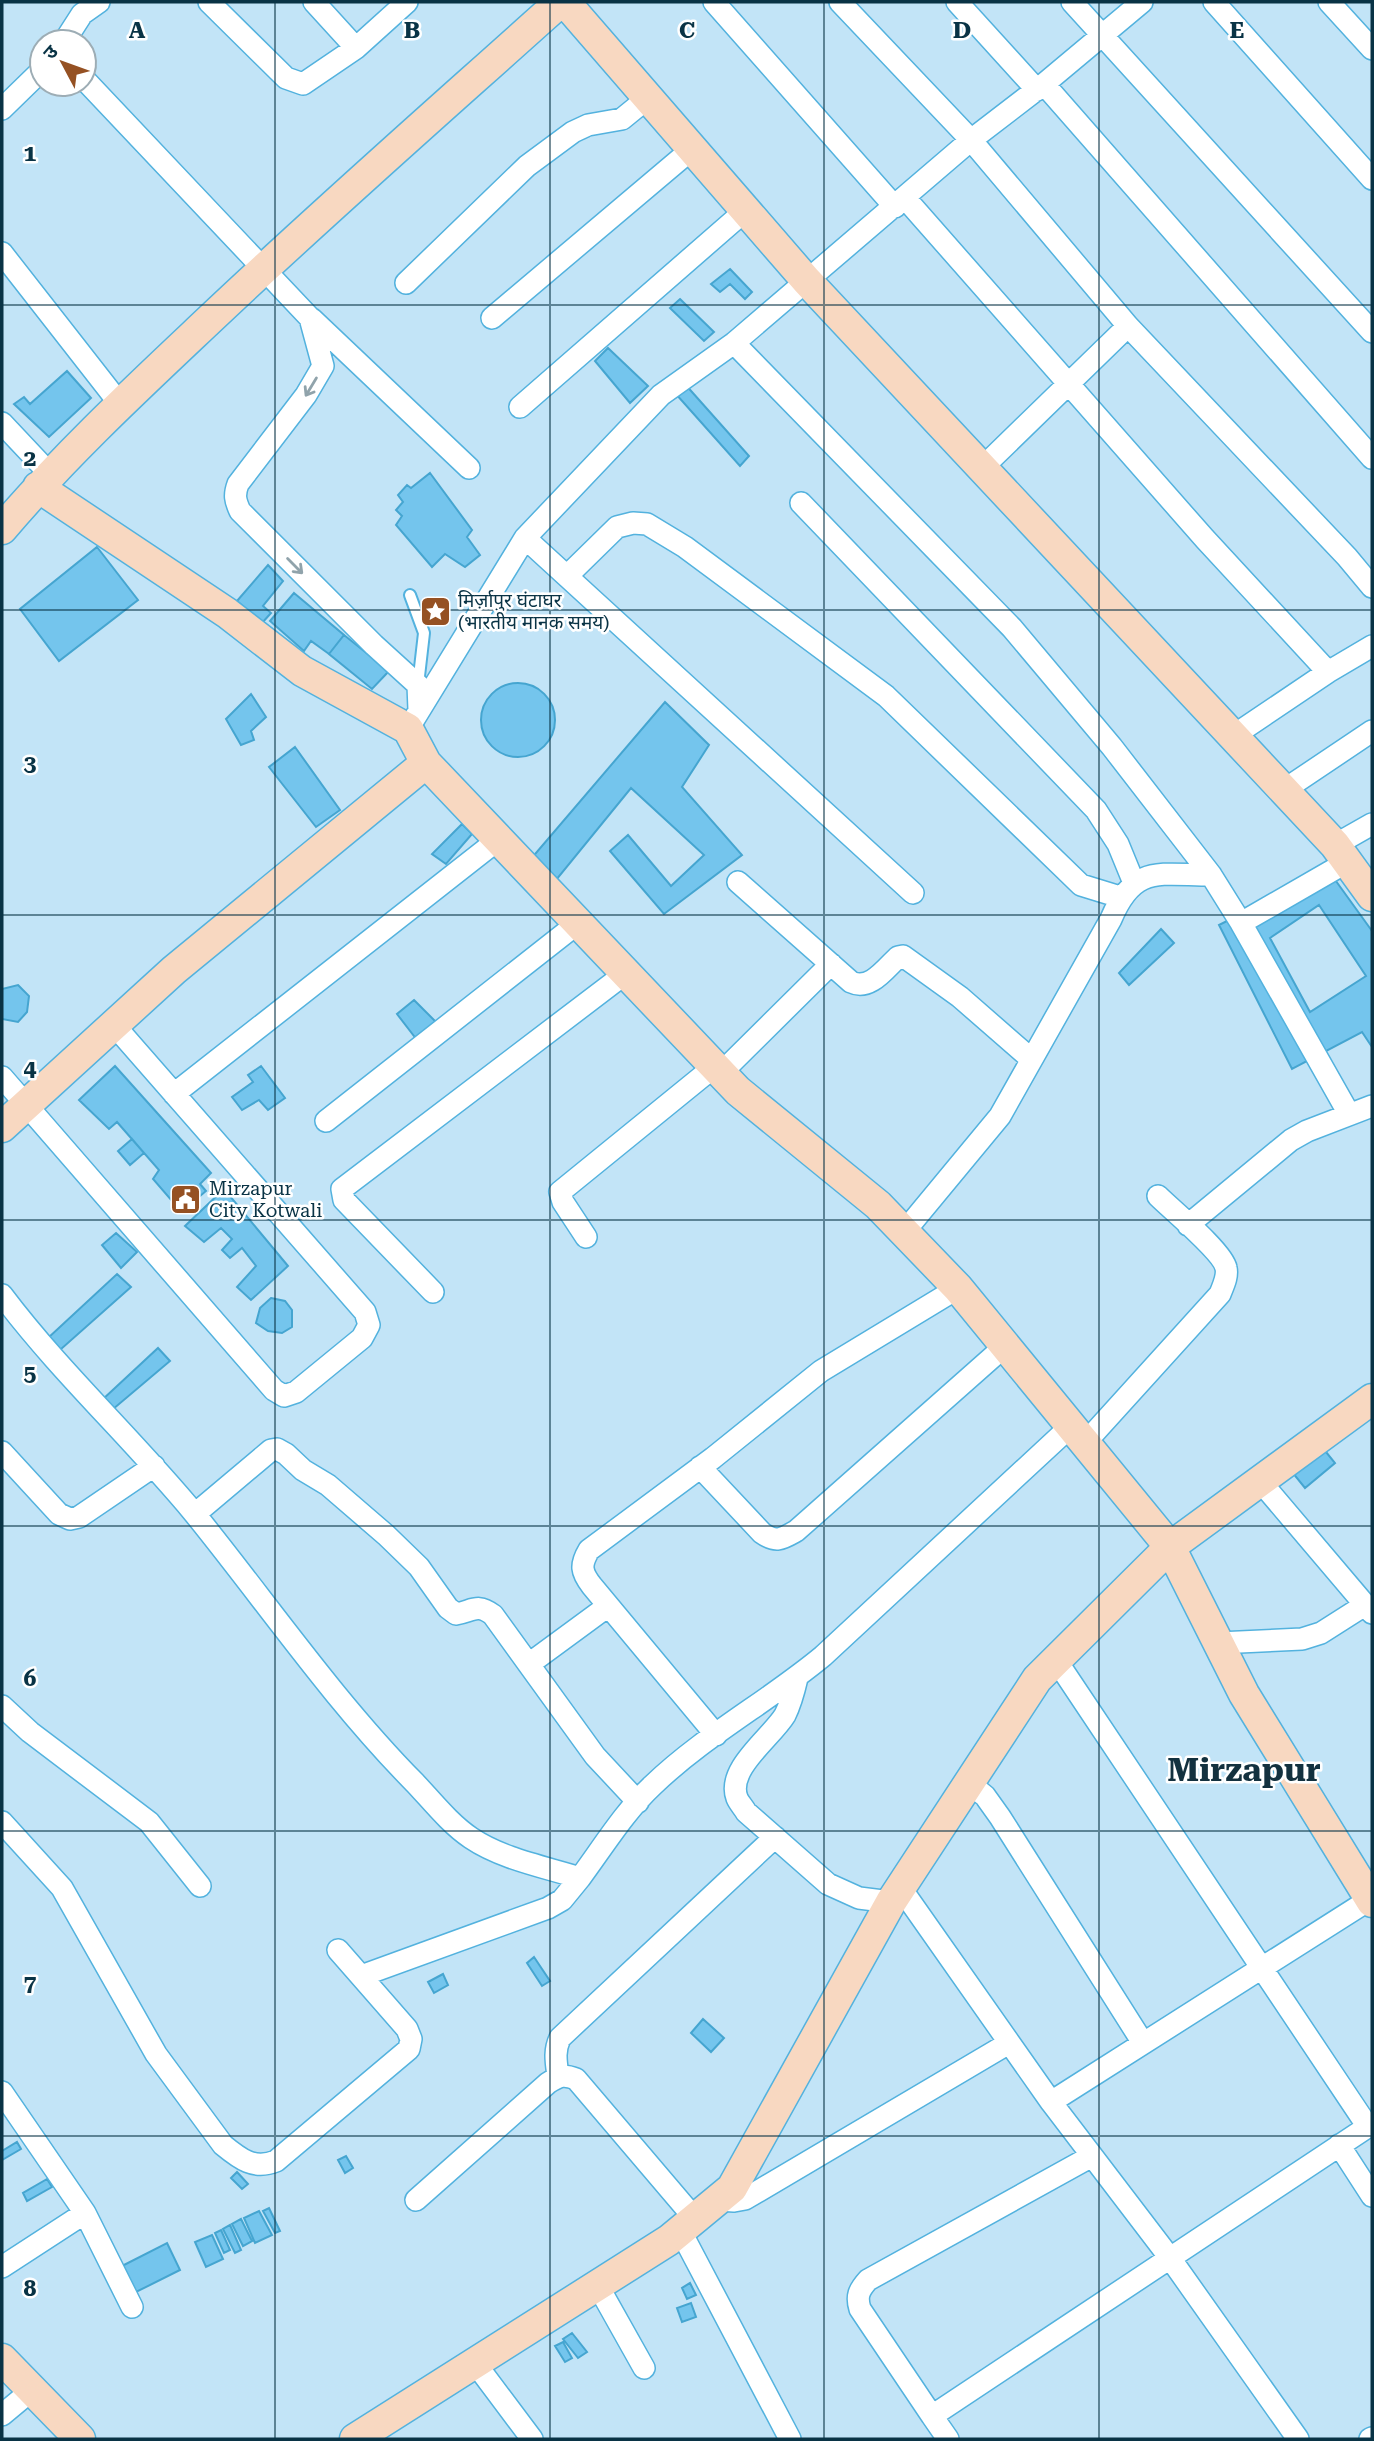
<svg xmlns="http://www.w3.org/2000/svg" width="1374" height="2441" viewBox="0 0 1374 2441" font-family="'Roboto Serif','Noto Sans Devanagari',serif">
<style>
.building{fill:#74c5ed;stroke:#45a5d0;stroke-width:2;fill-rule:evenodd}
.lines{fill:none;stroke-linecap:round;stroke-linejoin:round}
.lane-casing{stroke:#53b2de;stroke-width:14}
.street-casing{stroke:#53b2de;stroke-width:24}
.secondary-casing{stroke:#53b2de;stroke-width:33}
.lane{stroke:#fff;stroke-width:10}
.street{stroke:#fff;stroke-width:21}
.secondary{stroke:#f8d8c1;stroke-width:30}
.oneway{stroke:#90a3ab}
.grid{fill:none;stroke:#093345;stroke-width:2;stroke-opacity:0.55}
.labels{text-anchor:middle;stroke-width:5;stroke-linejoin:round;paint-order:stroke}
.poi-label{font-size:19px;fill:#093345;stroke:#fff;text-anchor:start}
.town-label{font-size:33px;font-weight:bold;fill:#13313f;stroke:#fff}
.grid-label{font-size:23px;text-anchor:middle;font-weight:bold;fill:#093345;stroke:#fff;stroke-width:5;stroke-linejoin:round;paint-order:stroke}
</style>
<rect width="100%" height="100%" fill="#c2e4f7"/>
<path class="building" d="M730,269L752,292L745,299L730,284L720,292L711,284Z
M680,299L714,332L704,341L670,308Z
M608,348L648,386L630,403L595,361Z
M67,371L91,398L49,437L14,404L24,397L30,404Z
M684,383L749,456L740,466L675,393Z
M430,473L472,530L467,537L480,555L465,567L445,554L432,567L396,525L402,516L396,510L403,502L398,495L407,485L411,488Z
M97,547L138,600L59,661L20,609Z
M268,565L283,581L263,606L271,613L262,623L237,601Z
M294,593L344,635L329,654L311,641L304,651L270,621Z
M435,598L447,612L435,624L422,610Z
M344,635L389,671L372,689L329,654Z
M481 720a37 37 0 1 1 74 0a37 37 0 1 1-74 0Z
M251,694L266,717L251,731L254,740L241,745L226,719Z
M665,702L709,745L682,787L742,855L664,914L610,851L628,835L671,886L704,855L631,788L552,885L530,860Z
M295,747L340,810L316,827L269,767Z
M462,824L472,834L446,864L432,854Z
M1328,870L1372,931V1047L1362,1032L1292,1069L1219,925ZM1319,905L1366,976L1310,1012L1270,938Z
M1161,929L1174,943L1129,985L1119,973Z
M18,985L29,996L27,1012L18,1022L2,1019V989Z
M414,1000L439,1025L417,1040L397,1014Z
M115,1066L211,1173L200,1184L206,1191L192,1203L182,1194L172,1201L153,1179L159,1170L117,1122L109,1129L79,1100Z
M261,1066L285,1098L268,1110L259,1100L242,1110L232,1097L253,1082L248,1075Z
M132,1139L144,1153L130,1165L118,1151Z
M224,1189L288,1266L251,1300L237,1287L256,1266L242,1248L230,1258L222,1250L232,1239L221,1228L204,1242L185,1226Z
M116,1233L137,1252L121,1268L102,1245Z
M117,1274L131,1287L60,1350L48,1338Z
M271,1298L285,1301L292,1310V1327L282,1333L268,1331L256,1323L260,1308Z
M158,1348L170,1361L112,1410L102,1400Z
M1322,1447L1335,1463L1305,1488L1292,1472Z
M534,1957L550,1981L542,1986L527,1963Z
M443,1974L448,1985L434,1993L428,1982Z
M703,2019L724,2038L711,2052L691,2033Z
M17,2142L21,2149L2,2160V2151Z
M346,2156L353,2168L345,2173L338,2160Z
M237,2172L248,2184L242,2189L231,2178Z
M47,2179L52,2187L27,2201L23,2193Z
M269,2208L280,2231L275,2233L263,2211Z
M259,2211L272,2235L255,2243L244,2218Z
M241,2219L252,2241L243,2246L232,2224Z
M230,2225L241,2250L235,2253L223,2229Z
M221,2230L230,2250L224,2253L215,2233Z
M212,2235L223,2259L206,2267L195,2242Z
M167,2243L180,2270L134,2293L120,2267Z
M690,2283L696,2295L687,2299L682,2288Z
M691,2303L696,2317L682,2322L677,2308Z
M572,2333L587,2352L578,2358L563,2339Z
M563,2342L572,2358L565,2362L555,2346Z"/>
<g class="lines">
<defs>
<path id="lane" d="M410,595L424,633L418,685"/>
<path id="street" d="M209,2L286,78L303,84L356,48L407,2
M314,2L356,48
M714,2L895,207
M840,2L971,140L1128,326L1347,557L1372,587
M957,2L1037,90
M1072,2L1372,332
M1214,2L1372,179
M1329,2L1372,49
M64,42L82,14L99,2
M84,79L310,318L323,366L306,395L238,484C234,495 235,500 240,511L374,645L418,685L419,710
M1044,84L1372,458
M2,109L42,70
M905,198L1205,539L1328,672
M2,253L120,404
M406,283L527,166L573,132L588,125L622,119L649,97
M492,318L692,149
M312,319L469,468
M734,343L1012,628L1112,747L1211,875L1241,923L1349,1114
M520,407L746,210
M2,423L50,474
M982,468L1128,326
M801,503L1096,810L1118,844L1134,883
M525,538L913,893
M567,576L617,527L633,523L647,524L685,547L886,696L1081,885L1120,897
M408,729L525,538L661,395L734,343L971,140L1044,84L1142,2
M1233,736L1328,672L1372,646
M1284,790L1372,731
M1335,845L1372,824
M738,882L851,982C870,991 885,969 898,957L903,956L960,997L1031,1059
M1241,923L1347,862
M721,1073L831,964
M2,1077L274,1390L284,1396L296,1392L362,1338L369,1325L365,1312L114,1025
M174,1094L499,839
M326,1121L578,923
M1188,1225L1291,1140L1307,1131L1372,1106
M904,1232L1000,1116L1111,919C1134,864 1159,875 1211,875
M586,1237L563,1202L560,1192L715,1066
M433,1292L344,1200L342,1189L626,973
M2,1295C60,1372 132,1438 194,1513C267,1603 333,1700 415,1783C432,1801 450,1824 471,1838C502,1859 545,1867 580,1878C603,1847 625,1811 653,1785C704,1736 769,1701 823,1656L1071,1426
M1085,1443L1220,1294C1223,1286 1228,1277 1226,1268C1223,1252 1172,1210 1158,1196
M2,1452L59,1514L70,1519L79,1517L154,1466
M700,1467L762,1533C776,1543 782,1539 796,1531L1005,1346
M1260,1481L1372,1613
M195,1514L271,1450L277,1449L286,1454L303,1470L328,1485L386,1535L419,1567L448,1608L456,1614C473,1611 477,1603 493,1615L595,1756L638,1802
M1218,1643L1302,1639L1321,1633L1365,1605
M1056,1660L1368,2127
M529,1664L608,1606
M797,1678C794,1691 791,1703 785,1715C771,1738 726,1769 737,1798C739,1803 744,1808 746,1812L828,1884L859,1898L891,1902
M2,1706L30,1732L149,1822L200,1886
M716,1735L592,1586C581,1572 580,1565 589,1550L713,1458L821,1371L958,1288
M969,1783L985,1796L1000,1817L1143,2043
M2,1822L62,1888L156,2054L223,2145C240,2159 254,2170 276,2161L409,2049L411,2039L407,2029L338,1950
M900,1887L1051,2102L1170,2258L1298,2439
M361,1976L548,1908L562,1900L580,1878
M558,2076C556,2061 554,2051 560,2038L775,1837
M2,2092L85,2213L2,2267
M1051,2102L1372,1898
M1339,2145L1372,2196
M416,2200L548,2083C559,2076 563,2074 576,2079L696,2220
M719,2200L734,2201L745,2199L1009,2043
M85,2213L132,2307
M681,2232L790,2439
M598,2286L644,2368
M475,2363L532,2439
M2,2415L32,2390
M932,2416L860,2309C856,2296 859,2290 868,2280L1092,2156
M948,2439L932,2416L1372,2124
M1370,2439L1372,2438"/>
<path id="secondary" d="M565,2L806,280L1335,845L1372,896
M38,487L227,613L302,671L408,729L426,763L738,1091L878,1205L958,1288L1170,1547L1244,1694L1372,1902
M2,529C65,455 136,389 207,322C322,213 442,108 560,2
M2,1127L174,970L426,763
M2,2359L80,2439
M355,2439L669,2240L732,2188L891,1902L1037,1679L1170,1547L1372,1399"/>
</defs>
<use href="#lane" class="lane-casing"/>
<use href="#street" class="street-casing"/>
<use href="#secondary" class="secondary-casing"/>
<use href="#lane" class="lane"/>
<use href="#street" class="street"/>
<use href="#secondary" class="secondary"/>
</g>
<defs><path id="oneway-shaft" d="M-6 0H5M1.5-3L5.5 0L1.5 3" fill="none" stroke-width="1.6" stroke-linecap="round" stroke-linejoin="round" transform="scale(1.75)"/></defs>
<g class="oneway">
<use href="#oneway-shaft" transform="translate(311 387) rotate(121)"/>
<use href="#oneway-shaft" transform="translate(295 566) rotate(45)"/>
</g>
<path class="grid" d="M275,2V2439M550,2V2439M824,2V2439M1099,2V2439M2,305H1372M2,610H1372M2,915H1372M2,1220H1372M2,1526H1372M2,1831H1372M2,2136H1372"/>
<defs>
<symbol id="sight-square" viewBox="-11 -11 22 22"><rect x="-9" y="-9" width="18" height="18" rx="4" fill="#955123" stroke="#fff"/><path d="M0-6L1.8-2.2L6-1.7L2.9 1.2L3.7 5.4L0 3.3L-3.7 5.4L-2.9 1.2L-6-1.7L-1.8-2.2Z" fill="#fff"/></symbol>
<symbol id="civic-square" viewBox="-11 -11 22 22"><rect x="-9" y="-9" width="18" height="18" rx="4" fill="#955123" stroke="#fff"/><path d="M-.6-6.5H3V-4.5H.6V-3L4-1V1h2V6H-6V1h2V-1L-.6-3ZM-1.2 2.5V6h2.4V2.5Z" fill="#fff"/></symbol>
</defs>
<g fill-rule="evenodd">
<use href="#sight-square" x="418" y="594" width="35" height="35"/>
<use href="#civic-square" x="168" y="1182" width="35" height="35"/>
</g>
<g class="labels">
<g class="poi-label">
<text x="458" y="607">मिर्ज़ापुर घंटाघर<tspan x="458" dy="22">(भारतीय मानक समय)</tspan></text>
<text x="209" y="1195">Mirzapur<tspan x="209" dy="22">City Kotwali</tspan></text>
</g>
<g class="town-label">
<text x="1244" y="1781">Mirzapur</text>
</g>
</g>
<g class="grid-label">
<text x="137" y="38">A</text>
<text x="412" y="38">B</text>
<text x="687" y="38">C</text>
<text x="962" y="38">D</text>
<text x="1237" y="38">E</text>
<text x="30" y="161">1</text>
<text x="30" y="466">2</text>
<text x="30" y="771">3</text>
<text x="30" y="1076">4</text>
<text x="30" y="1381">5</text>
<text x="30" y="1686">6</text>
<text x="30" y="1991">7</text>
<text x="30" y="2296">8</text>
</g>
<rect width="1374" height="2441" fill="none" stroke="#093345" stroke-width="7"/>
<g transform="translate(63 63) rotate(311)"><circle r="33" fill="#ffffff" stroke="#9dadb5" stroke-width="2"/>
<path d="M0-5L12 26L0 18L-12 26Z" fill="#955123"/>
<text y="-10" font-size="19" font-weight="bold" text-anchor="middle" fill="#093345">उ</text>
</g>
</svg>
